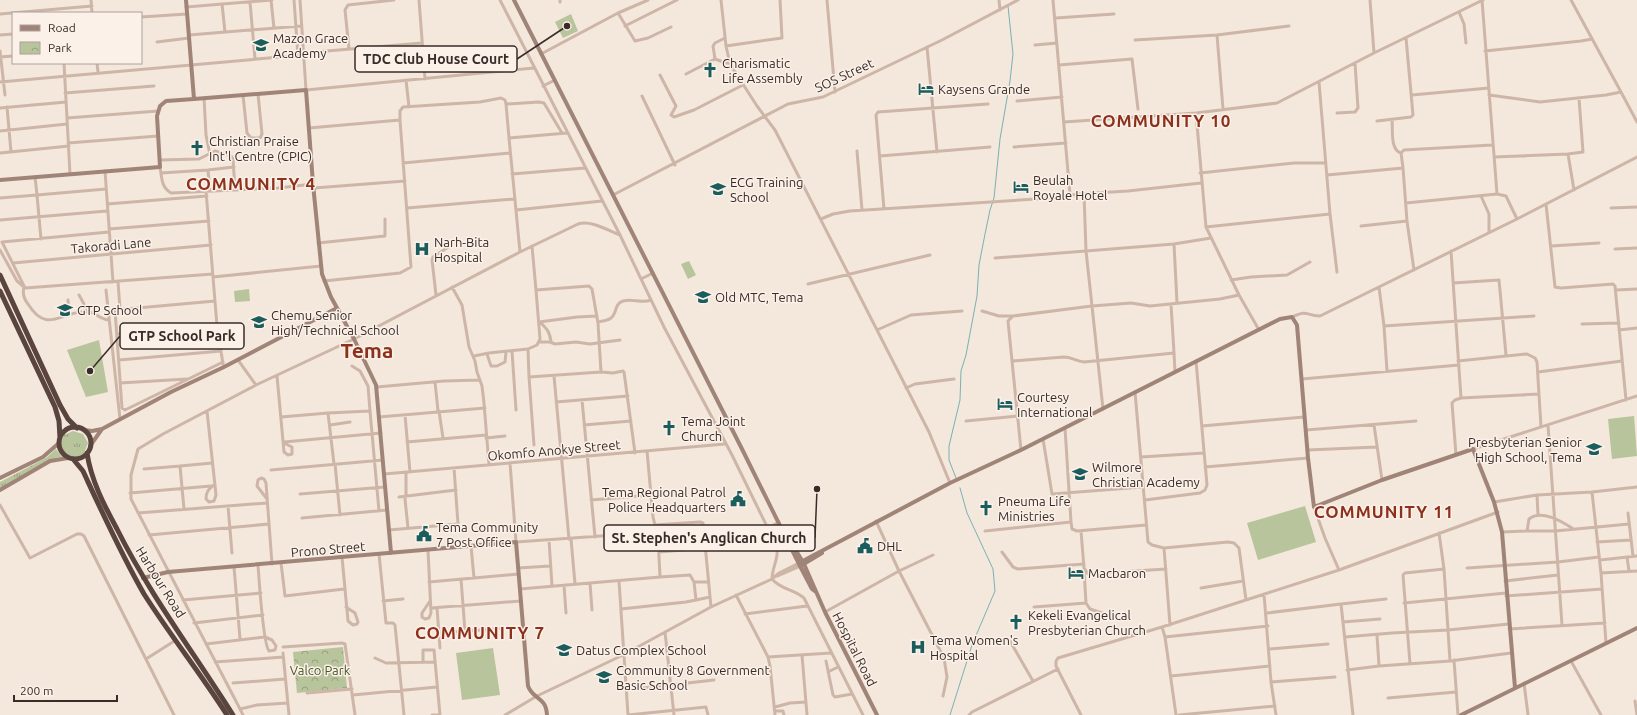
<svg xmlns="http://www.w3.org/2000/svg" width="1637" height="715" viewBox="0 0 1637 715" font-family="Ubuntu,sans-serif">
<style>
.grass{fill:url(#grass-tufts)}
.park{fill:url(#park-crowns)}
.garden{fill:#b8c49b}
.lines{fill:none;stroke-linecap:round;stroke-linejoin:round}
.stream{stroke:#79b2b2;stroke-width:1}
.street{stroke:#cdb6a7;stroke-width:3}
.secondary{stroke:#a08478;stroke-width:4}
.highway{stroke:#5a453e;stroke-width:5}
.labels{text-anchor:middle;stroke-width:3;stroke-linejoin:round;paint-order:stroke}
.poi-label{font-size:13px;fill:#392c28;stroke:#fbf1e9;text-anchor:start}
.street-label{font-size:13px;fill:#392c28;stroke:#fbf1e9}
.park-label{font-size:13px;fill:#4a582a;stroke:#fbf1e9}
.district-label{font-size:17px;font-weight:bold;letter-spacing:1px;fill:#8d311c;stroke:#fbf1e9}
.town-label{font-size:21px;font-weight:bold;fill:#8d311c;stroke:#fbf1e9}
.leader{fill:none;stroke:#392c28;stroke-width:1.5}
.callout-dot{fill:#392c28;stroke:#fbf1e9;stroke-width:1.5}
.callout{fill:#fbf1e9;stroke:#392c28;stroke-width:1.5}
.callout-label{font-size:14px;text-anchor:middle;font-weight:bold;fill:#392c28}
</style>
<defs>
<pattern id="grass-tufts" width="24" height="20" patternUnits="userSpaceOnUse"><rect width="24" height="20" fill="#b8c49b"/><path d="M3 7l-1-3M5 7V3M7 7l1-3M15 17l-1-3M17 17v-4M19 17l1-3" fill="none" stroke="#979f7e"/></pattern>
<pattern id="park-crowns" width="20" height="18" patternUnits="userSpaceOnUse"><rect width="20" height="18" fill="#b8c49b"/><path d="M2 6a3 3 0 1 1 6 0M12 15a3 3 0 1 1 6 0" fill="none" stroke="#979f7e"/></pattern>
</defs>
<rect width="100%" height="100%" fill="#f4e7dc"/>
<path class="grass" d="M73,431L83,434L88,443L84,453L75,458L65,454L60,445L64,435Z
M56,449L62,457L55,458L49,461L0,489V482L46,458Z"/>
<path class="park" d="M343,647L347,688L297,693L293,652Z"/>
<path class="garden" d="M571,14L578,31L563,38L555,22Z
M689,261L696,275L688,279L681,264Z
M249,289L250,301L235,302L234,291Z
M99,340L108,392L86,397L67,350Z
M1634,416L1637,456L1612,459L1608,419Z
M1305,506L1316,542L1258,560L1247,523Z
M493,648L500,695L462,700L456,653Z"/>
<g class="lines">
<path class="stream" d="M956,478L949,460V446L960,400L961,371L966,355L977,296L979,265L985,234L990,210L994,198L1000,139L1010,81L1013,54L1008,6
M950,715L972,645L995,591L993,569L967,513L960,488"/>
<path class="street" d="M91,0L92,13
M271,0L274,28
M294,0L298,56
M300,0L306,90L534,68
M419,0L425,79
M500,0L620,235L664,327L732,455L776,545C780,557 772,567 772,579C781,590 794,589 804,598L863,715
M560,0V2
M721,0L726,46
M780,0L782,38L726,46L730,64L757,106L775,130L929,432L950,483
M827,0L835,92
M999,0L1000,10
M1053,0L1070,195
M1370,0L1374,53
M1482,0L1497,194
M250,2L255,59
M222,4L225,32
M186,7L272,0
M1459,12L1464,24L1466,43
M618,13L635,41L648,38L671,27
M0,14L92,6
M141,17L187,14
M1056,18L1114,14
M625,26L677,0
M0,35L13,34
M189,35L301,26
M1217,35L1289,26
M1135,40L1217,35L1223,109
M157,42L189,38
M1035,45L1057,43
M927,47L937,152
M349,49L345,10L348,5L394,0
M0,51L5,95
M1485,51L1581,41L1592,39
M303,53L422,43
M541,54L618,13L648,0
M0,57L13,56
M715,59L713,46L715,43L725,38
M64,63L70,174
M97,63L98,72
M1059,65L1132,59L1138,109
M686,74L715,59L726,63H730
M660,75L676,106L671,115L674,117L694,110L743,85
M406,80L409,107
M0,82L303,55
M1319,82L1330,214L1337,272
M543,86L555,80
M1621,92L1637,122
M65,93L154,86
M243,95L247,133L251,138H260L262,134L258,94
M1412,95L1489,88
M1489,95L1540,102L1606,95L1621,92L1571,0
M642,96L675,165
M204,98L206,135L210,155
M1017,101L1062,97
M506,104L539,102L544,103L562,133
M7,107L11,152
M0,108L66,102
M1196,113L1206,227L1239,295L1259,330
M1337,113L1355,112L1358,108L1355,63
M67,118L158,111
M1392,120C1393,130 1390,150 1401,153
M1377,121L1411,117L1413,115L1406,38
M1064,122L1196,113L1277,103L1374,53L1483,0
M309,128L400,120
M0,131L67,124
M509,138L520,252
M68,143L158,136
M1014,147L1066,143
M857,151L862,210
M0,153L69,146
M1568,154L1574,190
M880,156L990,147
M1494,157L1568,154L1583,152L1579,98
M160,160L199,159L215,151L231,156L233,159L235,190
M403,163L510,153
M160,167C162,178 161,187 171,193L278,188L313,184
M1403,168L1401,153L1404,150L1492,145
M208,170L234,167
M105,171L113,282
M161,173L208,170L210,191
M1200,173L1294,163H1326
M512,174L585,168
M1327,175L1403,168L1407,221L1414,270
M35,177L37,195L106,189
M314,188L405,181
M206,191L217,326L223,364
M1084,194L1086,251L1174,244L1211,238
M613,195L788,104L823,97L942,40L1018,0
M1481,196L1489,214V232
M0,198L37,195L41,239
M1406,203L1497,194L1506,196L1517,219
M107,204L207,196
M1546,204L1555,287L1561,288L1613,284L1615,286L1626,400
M407,208L514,199
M1611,208L1637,207
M884,209L876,115L878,112L988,104
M516,210L602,201
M821,219L833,214L850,211L1051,198L1079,194L1128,191L1201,183
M0,220L107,211
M1361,226L1407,221
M1206,227L1330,214
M109,229L209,221
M109,232L2,242L25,288L213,274
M318,243L385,236V219
M1174,244L1177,303
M1551,246L1599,243
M1615,249L1637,248
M0,250L17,281L24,287C22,294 24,299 28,304C48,336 62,309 89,312C96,313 101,320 109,320
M1451,251L1461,398L1455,400L1452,403L1456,455
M995,258L1086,251L1092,306L1131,303L1150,306L1220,299L1239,295
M13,263L211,245
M213,277L321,266
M641,279L653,273
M1231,280L1251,277L1287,275L1310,262
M324,281L400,273L411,267L400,120V111L403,107L480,102L501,98L505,100L506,104L509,138L567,133
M118,282L120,309
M1453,283L1499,280L1506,355
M808,284L930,255
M452,287L462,305L469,347L475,361L477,372L482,386L484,403L489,465
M1379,287L1384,326L1534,316
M106,290L120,419
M1616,290L1637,289
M79,295L84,304L86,312
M436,295L432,260L433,257L450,246
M68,300L69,314
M215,301L115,310L122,408L125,410L223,362
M1171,304L1174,353
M982,311L999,316H1012
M1292,317C1309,309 1305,316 1320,316L1517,219L1637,157
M539,322L577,317L597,316
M540,322C547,329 550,332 551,342
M598,322C602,321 607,321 611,318C617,314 614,304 623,301C633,298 641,304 651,300
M1582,324L1619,323
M1384,326L1387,371
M877,330L911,315L962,311
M1619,330L1637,328
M117,334L217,326
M540,342H550L555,344L576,342L590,344L620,340
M528,349L529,377L601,372L598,323L592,289L589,286L536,290L532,246
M512,351L516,410
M487,354L491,366H497L505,362L506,352
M474,356L489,353L528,349L537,345L540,339L536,290
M119,360L221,351
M238,360L256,385
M1013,361L1064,357C1071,357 1076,361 1084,362L1174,353L1175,372
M1458,361L1527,354L1535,358L1537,362L1541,427
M352,366L360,371L368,386L370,411
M601,372L613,373L623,371L624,372L635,453
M1538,372L1622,361
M277,376L284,452L288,455L292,454V447L284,443
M554,376L569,539
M529,377L534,445
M1302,379L1459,365
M435,382L438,411
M120,383L187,379
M377,387L444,381L480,380
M906,388L915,384L954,379
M1135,392L1148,542L1152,545L1164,548L1228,542L1234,543L1239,548L1246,600
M1461,398L1539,394
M582,400L595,537
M556,402L628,396
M207,411L216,495L214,501L209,502L206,499C206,491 209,489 215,484
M439,411L443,438
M328,413L370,411L379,511
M405,415L410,472
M281,417L328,413L334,464
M379,417L485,408
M966,421L1018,416
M330,425L350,422
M584,425L631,421
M1374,425L1382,480
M1548,425L1562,625
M1202,426L1304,417
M1065,428L1071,522
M1306,430L1416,421
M486,438L505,436
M1043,439L1052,494L1143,487
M284,442L381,433
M407,442L486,435
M1473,449L1637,396
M1021,450L1008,321L1013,316L1092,306L1103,409
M1308,450L1377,447
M647,451L653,517L655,525L700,522L703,523L711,607
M1141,457L1204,453
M510,463L516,542L657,532
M335,464L340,515
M180,466L212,463
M1205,467L1308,458
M144,469L180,466L184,509
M271,470L383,460
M406,473V496L405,499L408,528
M384,474L725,444
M130,493L211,486
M300,494L385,487
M1537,495L1538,515
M399,497L456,490
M267,499L257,486L258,480L261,478L264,479L266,483L272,564
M591,500L651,495
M1145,500L1200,493L1205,490L1207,485L1196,361
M1494,502L1537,495L1592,492
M0,505L30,558L77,534H81L84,536L174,715
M228,506L232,553
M1314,507L1325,538L1339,570
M138,513L267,503
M1628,513L1633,556
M302,518L387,510
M876,521L899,571L944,658L947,677L943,696
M768,528L779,522
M389,530L458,524L454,468
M985,531L1071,522L1072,529L1077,531L1146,525
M1081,531L1084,568L1088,574L1166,569
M1527,531H1555L1629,524
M1502,532L1527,531L1529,519C1541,509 1561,521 1572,528
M1439,533L1444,569L1448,630L1509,624
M149,535L269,524
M571,539L575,584
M549,540L552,586
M1597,542L1631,540
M471,546L474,578
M1164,548L1170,625
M428,550L431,613L429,618L425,619L422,617V613L430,601
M659,552L696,549
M1002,552L1013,567L1018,569L1084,564
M379,554L386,623H393L395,625L404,715
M342,557L348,621L353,625L357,624L358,622L355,613L346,607
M1627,557L1629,571
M1600,560L1637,556
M281,563L285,596L344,589
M234,567L240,639
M518,568L550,566
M1467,568L1558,562L1599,557
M1601,573L1637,571
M777,576L800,566
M660,577L690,575L694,582L696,600L710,597
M461,579L465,631
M619,581L628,715
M1505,581L1558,575
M429,582L519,574
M694,582H708
M590,583L592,610
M564,585L566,613
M1201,588L1243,581
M520,589L660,577L658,536L655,525
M1264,594L1271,682L1276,715
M736,595L768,657L770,666L775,715
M1506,596L1602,589
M183,600L261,593
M383,601L403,599
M1086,603L1090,609L1108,615
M1404,603L1506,593
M1341,604L1386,599
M1034,607L1086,603L1084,570
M431,608L521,601
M437,608L440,648
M621,609L686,602L696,600
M825,612L899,571L933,555
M1267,613L1341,604L1353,715
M745,614L807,606
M1343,622L1380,619
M194,623L263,615
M1162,627L1165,637L1268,626
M1509,629L1605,623
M665,632L674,715
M439,633L511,628
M1377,635L1379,666
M1165,637L1176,715
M1345,637L1392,633L1448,630L1450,661
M1010,641L1033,681
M1606,643L1601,573L1592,492L1637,487
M206,644L265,637L272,640L276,646L275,650L269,651C263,644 259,578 258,565
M283,647L342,643L345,644L355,715
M1269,649L1328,644
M283,653L289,715
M802,655L807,715
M768,657L831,653
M375,658L386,663L435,662
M146,659L176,640
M1454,660L1458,715
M826,661L833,695L835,697L852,694
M1571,661L1601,715
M215,662L283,657
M423,662V650H434L440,715
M1410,664L1403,575L1405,573L1444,569
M1347,670L1379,666L1450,661L1511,653
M828,672L838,667
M1171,676L1270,666
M1271,682L1335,677
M233,683L285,679
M1524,683L1528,715
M626,690L714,680
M307,693L352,689
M353,695L437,687
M1388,698L1456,692
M1635,701L1637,715
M288,703L257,705L240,709L131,499V475L138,449L163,434L256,385L354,339L520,252L578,224C591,220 607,230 620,235
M775,707L790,703L806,702
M240,709L243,715
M775,711H783L784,715
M432,715H439
M505,715L537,696L623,655L711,607L772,579L779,573L799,563
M628,715L706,707L708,715
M969,715L972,712L1058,669
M1081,715L1056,666V661L1058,658L1162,627L1339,570L1498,512
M1179,715L1275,706"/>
<path class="secondary" d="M186,0L194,99L306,90L313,184L322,274L331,297L354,339L376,385L391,553
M514,0L741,447L800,566L812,589L816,592
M0,180L160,167L157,116L160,106L166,101L194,99
M84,430L92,431L102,429L171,392L224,367L337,308
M90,446L102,429
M0,478L43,457L59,443
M0,490L50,461L68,458
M791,542L804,564L825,612L877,715
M799,563L950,483L1021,450L1280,319L1292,317L1297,325L1308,458L1314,507L1382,480L1473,449L1494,502L1502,532L1515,688
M802,565L822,553
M143,578L168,572L516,542L528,686C533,700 546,696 547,715
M1461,715L1637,628"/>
<path class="highway" d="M0,275L60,405L68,419L77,428
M0,291L55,407L59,421L60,438
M59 443a16 16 0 1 1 32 0a16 16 0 1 1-32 0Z
M87,453C91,480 104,505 117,529C150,595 194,653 233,715
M73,459L83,471C102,512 121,554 144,594C170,635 201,674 227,715"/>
</g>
<defs>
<symbol id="school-bare" viewBox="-9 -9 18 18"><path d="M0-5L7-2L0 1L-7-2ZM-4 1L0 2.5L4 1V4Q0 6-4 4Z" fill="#1b5c5d" stroke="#fbf1e9" stroke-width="2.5" paint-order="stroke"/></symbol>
<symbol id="church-bare" viewBox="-9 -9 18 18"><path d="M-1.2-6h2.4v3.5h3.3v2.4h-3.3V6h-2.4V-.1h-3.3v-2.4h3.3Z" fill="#1b5c5d" stroke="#fbf1e9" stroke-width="2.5" paint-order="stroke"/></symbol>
<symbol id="hotel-bare" viewBox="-9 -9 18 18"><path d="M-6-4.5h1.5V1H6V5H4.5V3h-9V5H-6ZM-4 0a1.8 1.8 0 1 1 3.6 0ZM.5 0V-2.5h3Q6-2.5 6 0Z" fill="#1b5c5d" stroke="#fbf1e9" stroke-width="2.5" paint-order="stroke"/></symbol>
<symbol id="hospital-bare" viewBox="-9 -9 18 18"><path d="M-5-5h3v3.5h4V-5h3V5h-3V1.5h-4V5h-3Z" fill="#1b5c5d" stroke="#fbf1e9" stroke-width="2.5" paint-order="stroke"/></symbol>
<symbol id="university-bare" viewBox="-9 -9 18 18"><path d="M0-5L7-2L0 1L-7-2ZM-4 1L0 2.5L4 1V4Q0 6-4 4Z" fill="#1b5c5d" stroke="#fbf1e9" stroke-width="2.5" paint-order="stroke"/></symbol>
<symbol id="civic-bare" viewBox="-9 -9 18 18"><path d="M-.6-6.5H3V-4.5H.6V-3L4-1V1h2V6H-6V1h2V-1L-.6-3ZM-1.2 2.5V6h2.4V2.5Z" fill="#1b5c5d" stroke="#fbf1e9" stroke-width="2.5" paint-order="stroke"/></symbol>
</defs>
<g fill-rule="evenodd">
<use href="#school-bare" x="250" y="34" width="22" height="22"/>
<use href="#church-bare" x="699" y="59" width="22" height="22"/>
<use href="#hotel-bare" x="915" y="78" width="22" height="22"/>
<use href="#church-bare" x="186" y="137" width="22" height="22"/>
<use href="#hotel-bare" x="1010" y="176" width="22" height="22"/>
<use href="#school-bare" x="707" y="178" width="22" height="22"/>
<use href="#hospital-bare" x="411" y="238" width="22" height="22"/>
<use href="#school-bare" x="692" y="286" width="22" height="22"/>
<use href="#school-bare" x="54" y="299" width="22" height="22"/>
<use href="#school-bare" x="248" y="311" width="22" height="22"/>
<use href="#hotel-bare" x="994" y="393" width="22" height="22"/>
<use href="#church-bare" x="658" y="417" width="22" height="22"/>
<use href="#school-bare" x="1583" y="438" width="22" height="22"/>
<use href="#university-bare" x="1069" y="463" width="22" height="22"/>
<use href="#civic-bare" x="727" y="488" width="22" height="22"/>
<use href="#church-bare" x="975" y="497" width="22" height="22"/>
<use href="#civic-bare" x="413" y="523" width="22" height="22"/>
<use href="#civic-bare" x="854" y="535" width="22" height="22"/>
<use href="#hotel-bare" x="1065" y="562" width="22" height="22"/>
<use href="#church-bare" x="1005" y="611" width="22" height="22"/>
<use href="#hospital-bare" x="907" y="636" width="22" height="22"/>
<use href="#school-bare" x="553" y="639" width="22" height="22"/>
<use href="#school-bare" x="593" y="666" width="22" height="22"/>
</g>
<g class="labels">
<g class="poi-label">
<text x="273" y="43">Mazon Grace<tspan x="273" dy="15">Academy</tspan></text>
<text x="722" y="68">Charismatic<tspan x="722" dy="15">Life Assembly</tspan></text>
<text x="938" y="94">Kaysens Grande</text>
<text x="209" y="146">Christian Praise<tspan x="209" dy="15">Int'l Centre (CPIC)</tspan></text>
<text x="1033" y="185">Beulah<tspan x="1033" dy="15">Royale Hotel</tspan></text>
<text x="730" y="187">ECG Training<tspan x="730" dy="15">School</tspan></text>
<text x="434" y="247">Narh-Bita<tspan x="434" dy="15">Hospital</tspan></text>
<text x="715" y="302">Old MTC, Tema</text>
<text x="77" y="315">GTP School</text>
<text x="271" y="320">Chemu Senior<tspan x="271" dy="15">High/Technical School</tspan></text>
<text x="1017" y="402">Courtesy<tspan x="1017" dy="15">International</tspan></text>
<text x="681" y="426">Tema Joint<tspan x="681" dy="15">Church</tspan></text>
<text x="1582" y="447" text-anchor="end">Presbyterian Senior<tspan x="1582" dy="15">High School, Tema</tspan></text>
<text x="1092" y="472">Wilmore<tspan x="1092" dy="15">Christian Academy</tspan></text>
<text x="726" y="497" text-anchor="end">Tema Regional Patrol<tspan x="726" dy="15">Police Headquarters</tspan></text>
<text x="998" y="506">Pneuma Life<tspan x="998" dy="15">Ministries</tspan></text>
<text x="436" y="532">Tema Community<tspan x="436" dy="15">7 Post Office</tspan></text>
<text x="877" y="551">DHL</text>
<text x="1088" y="578">Macbaron</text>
<text x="1028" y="620">Kekeli Evangelical<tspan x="1028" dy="15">Presbyterian Church</tspan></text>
<text x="930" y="645">Tema Women's<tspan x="930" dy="15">Hospital</tspan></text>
<text x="576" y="655">Datus Complex School</text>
<text x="616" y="675">Community 8 Government<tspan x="616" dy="15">Basic School</tspan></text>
</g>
<g class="street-label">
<text transform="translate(844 75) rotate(-25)" y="5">SOS Street</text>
<text transform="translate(111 245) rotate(-5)" y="5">Takoradi Lane</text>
<text transform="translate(554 450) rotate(-5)" y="5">Okomfo Anokye Street</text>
<text transform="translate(328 549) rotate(-5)" y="5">Prono Street</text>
<text transform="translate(161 582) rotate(58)" y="5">Harbour Road</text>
<text transform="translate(855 649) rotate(63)" y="5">Hospital Road</text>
</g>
<g class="park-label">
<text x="320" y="675">Valco Park</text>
</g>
<g class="district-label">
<text x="1161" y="127">COMMUNITY 10</text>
<text x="251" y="190">COMMUNITY 4</text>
<text x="1384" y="518">COMMUNITY 11</text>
<text x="480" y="639">COMMUNITY 7</text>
</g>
<g class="town-label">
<text x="367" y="358">Tema</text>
</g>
</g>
<path class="leader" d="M567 26L517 59M90 371L120 336M817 489L815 538"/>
<g class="callout-dot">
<circle cx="567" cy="26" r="4"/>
<circle cx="90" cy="371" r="4"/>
<circle cx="817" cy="489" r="4"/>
</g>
<g class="callout">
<rect x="355" y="46" width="162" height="26" rx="4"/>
<rect x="120" y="323" width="124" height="26" rx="4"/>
<rect x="604" y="525" width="211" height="26" rx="4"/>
</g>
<g class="callout-label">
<text x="436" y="64">TDC Club House Court</text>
<text x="182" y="341">GTP School Park</text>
<text x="709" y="543">St. Stephen's Anglican Church</text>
</g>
<rect x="12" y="12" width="130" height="52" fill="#fbf1e9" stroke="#ada29c"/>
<rect x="20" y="25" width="20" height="6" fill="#a08478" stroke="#ada29c"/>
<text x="48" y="32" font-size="12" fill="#392c28">Road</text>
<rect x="20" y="42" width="20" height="12" fill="url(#park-crowns)" stroke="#ada29c"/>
<text x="48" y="52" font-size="12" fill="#392c28">Park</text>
<path d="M14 695v6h103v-6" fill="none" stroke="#392c28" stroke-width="2"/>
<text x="20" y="695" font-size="12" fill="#392c28" stroke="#fbf1e9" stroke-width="3" paint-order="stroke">200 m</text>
</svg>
